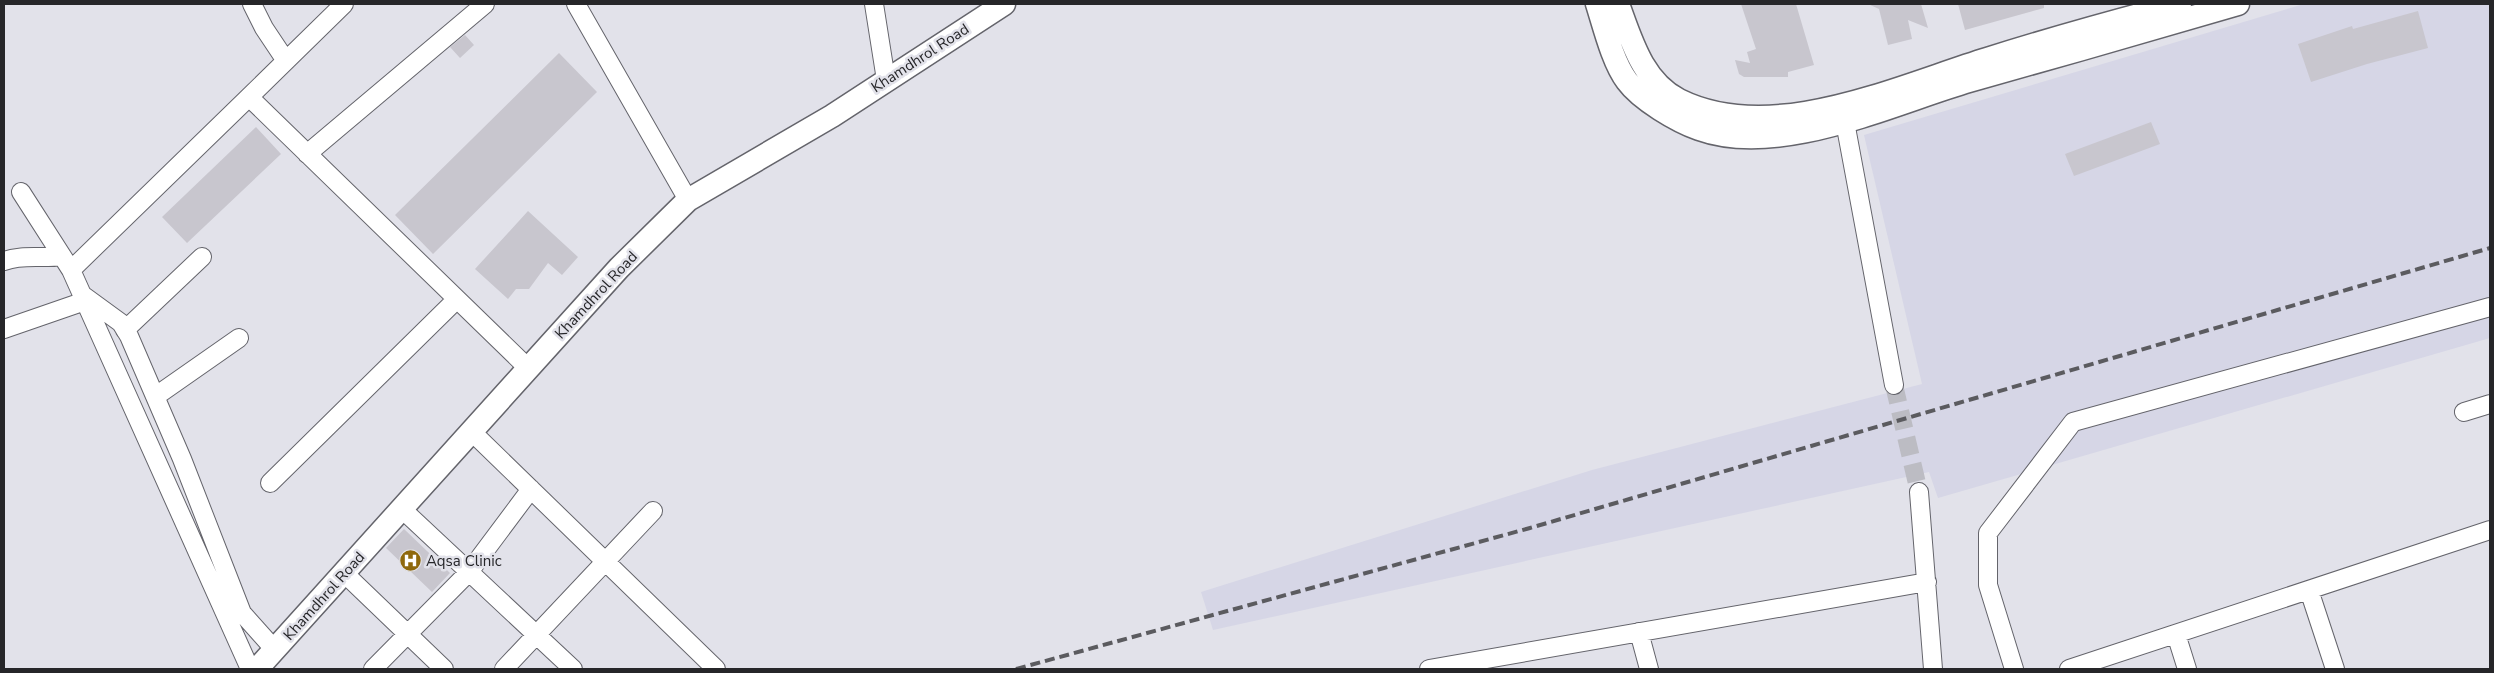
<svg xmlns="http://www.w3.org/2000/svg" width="2494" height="673" viewBox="0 0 2494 673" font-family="'Nunito Sans',sans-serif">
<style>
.built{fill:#d6d6e6}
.building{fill:#c8c6ce}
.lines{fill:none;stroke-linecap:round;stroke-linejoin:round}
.minor-tunnel{stroke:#bcbcc3;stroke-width:18;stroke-dasharray:18 9;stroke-linecap:butt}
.minor-casing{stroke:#64646b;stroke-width:20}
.major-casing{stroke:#64646b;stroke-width:25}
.minor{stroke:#fff;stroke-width:18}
.major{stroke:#fff;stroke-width:22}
.rail{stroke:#5b5b5f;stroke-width:4;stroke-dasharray:10 5;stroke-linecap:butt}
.labels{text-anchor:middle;stroke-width:5;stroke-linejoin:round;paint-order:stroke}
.street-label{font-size:15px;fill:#262629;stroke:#e2e2ea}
.poi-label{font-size:15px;fill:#262629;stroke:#e2e2ea;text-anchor:start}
</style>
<rect width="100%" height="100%" fill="#e2e2ea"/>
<path class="built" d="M2304,4H2490V338L1938,498L1929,472L1213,630L1201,592L1592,470L1922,384L1864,135Z"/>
<path class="building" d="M1741,4H1796L1814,65L1788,72V77H1744L1739,74L1735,60L1750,63L1747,52L1756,49Z
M1868,4H1921L1928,28L1908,20L1912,39L1888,45L1879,9Z
M1958,4H2044V8L1965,30Z
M2418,11L2428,48L2367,64L2311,82L2298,44L2352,26L2353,29Z
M465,35L474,45L460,58L450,47Z
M559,53L597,92L433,254L395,215Z
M2151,122L2160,144L2074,176L2065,154Z
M256,127L281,154L187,243L162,217Z
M528,211L578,257L562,275L548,263L529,289H516L508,299L475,269Z
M404,529L450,573L432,592L386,548Z"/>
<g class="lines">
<path class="minor-tunnel" d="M1894,385L1919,492"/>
<defs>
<path id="minor" d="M252,4L264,28L286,61
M576,4L688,200
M874,4L886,80
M249,97L344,4
M1845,122L1894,385
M307,154L485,4
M21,192L71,270L250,669
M4,261C23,254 42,259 62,256
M71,270L249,97L529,369
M84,296L121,323L129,336L182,459L242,613L275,650
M4,329L85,301
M125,330L202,257
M156,396L239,338
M2464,412L2490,404
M472,432L716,669
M270,483L457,299
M1919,492L1933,669
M403,510L573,669
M344,573L444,669
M2309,590L2335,669
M1639,632L1649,669
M2176,634L2187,669
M373,669L469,572L531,489
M504,669L653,511
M1429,669L1927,582
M2014,669L1988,585V533L2073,422L2490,307
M2069,669L2490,530"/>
<path id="major" d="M1597,4C1604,26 1613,63 1627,81C1641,100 1677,121 1699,129C1779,158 1891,104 1969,81C2059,56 2148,30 2238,4
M1618,4C1631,39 1642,81 1679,100C1772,146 1896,87 1987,59C2050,39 2115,21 2180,4
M257,669L619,268L688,200L832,116L1004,4"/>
</defs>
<use href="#minor" class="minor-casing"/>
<use href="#major" class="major-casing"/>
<use href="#minor" class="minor"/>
<use href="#major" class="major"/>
<path class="rail" d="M1016,669L1530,528L2490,248"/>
</g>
<defs>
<symbol id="hospital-disc" viewBox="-11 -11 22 22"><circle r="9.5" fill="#8f690d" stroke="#e2e2ea"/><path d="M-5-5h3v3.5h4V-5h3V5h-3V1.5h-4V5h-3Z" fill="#fff"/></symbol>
</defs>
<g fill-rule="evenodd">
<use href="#hospital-disc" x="398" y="548" width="25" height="25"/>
</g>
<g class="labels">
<g class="street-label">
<text transform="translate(920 58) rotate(-33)" y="5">Khamdhrol Road</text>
<text transform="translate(596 295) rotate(-47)" y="5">Khamdhrol Road</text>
<text transform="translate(324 596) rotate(-48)" y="5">Khamdhrol Road</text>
</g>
<g class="poi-label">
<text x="426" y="566">Aqsa Clinic</text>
</g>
</g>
<rect width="2494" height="673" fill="none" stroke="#262629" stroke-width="10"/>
</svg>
